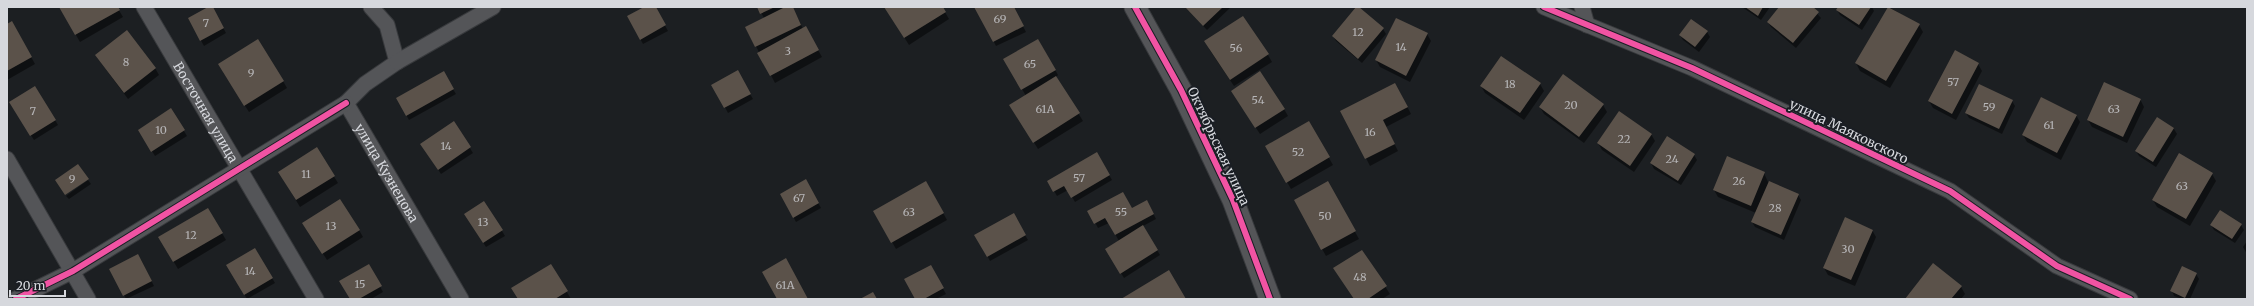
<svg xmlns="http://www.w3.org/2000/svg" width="2254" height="306" viewBox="0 0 2254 306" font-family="Merriweather,serif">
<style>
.shadow{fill:#0007}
.building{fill:#5b524a}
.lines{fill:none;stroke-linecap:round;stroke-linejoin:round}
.street-casing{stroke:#383a3d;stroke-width:17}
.secondary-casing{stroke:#383a3d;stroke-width:23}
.street{stroke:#545558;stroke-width:15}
.secondary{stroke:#545558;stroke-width:21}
.cycleway-casing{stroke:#1a1e24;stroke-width:8}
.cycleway{stroke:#f153a3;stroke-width:6}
.labels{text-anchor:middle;stroke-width:4;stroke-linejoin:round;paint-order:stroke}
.number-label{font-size:11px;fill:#b7b6b8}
.street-label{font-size:13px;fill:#d6d8dd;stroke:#1a1e24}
</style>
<rect width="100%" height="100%" fill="#1c1f22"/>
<path class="shadow" d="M60,7H117L123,17L80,42Z
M210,7H212L226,33L204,46L189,19Z
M646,7H655L668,31L643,44L628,17Z
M758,7H792L803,29L805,27L822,57L775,83L746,27L764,18Z
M885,7H942L949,19L909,45Z
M976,7H1013L1026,32L996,46Z
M1185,7H1231L1207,30Z
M1358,7L1383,29L1386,34L1362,63L1336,41L1333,36Z
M1742,7H1770L1761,20Z
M1780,7H1811L1821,18L1796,48L1771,27L1768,22Z
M1839,7H1872L1874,11L1862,30L1840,15L1837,10Z
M1889,7L1919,25L1923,32L1890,88L1860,71L1856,63Z
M12,22L35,64L7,80V25Z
M1707,32L1710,37L1699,52L1683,40L1680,35Z
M1427,34L1431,41L1410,82L1380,67L1376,60Z
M1038,40L1058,75L1056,77L1083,121L1038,149L1015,112L1026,96L1005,59Z
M1209,49L1268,55L1272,62L1234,86Z
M96,56L155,68L159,75L128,99Z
M1978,64L1982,71L1956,120L1933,108L1929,101Z
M223,72L283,81L287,88L249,112Z
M737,72L753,99L728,113L713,85Z
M443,73L456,94L409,120L397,98Z
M1540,84L1544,91L1524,120L1485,93L1481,86Z
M35,87L58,125L34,140L10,103Z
M1399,91L1411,114L1386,127L1398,151L1370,166L1342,111Z
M1236,98L1284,109L1288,116L1260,134Z
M2140,99L2144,107L2127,143L2092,127L2088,120Z
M2012,101L2015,106L2002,134L1969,118L1966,113Z
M1603,105L1607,112L1584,143L1544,114L1540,107Z
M171,110L187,136L155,156L139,130Z
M2076,115L2080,122L2061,160L2027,142L2023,135Z
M2157,119L2174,129L2177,134L2156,167L2139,156L2136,151Z
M454,123L473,153L441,174L425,150Z
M1309,123L1333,165L1291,189L1267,147Z
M1651,134L1655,141L1634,172L1602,150L1598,143Z
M317,149L338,183L300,207L279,172Z
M1097,154L1112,180L1075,202L1068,190L1057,196L1049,182Z
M1694,155L1697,160L1681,185L1654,169L1651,163Z
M1764,173L1768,182L1798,195L1801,200L1784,240L1755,227L1752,222L1756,213L1718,197L1714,190Z
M2212,174L2216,181L2190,226L2157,207L2153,200Z
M88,180L91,184L69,199L66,196Z
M806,181L821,208L796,222L781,194Z
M926,182L947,220L896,249L875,212Z
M1328,183L1359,239L1326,256L1295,201Z
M1147,201L1156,219L1143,226L1160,255L1124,278L1106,249L1119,241L1109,223L1098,228L1089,211L1132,210Z
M208,209L226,240L178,269L159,237Z
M1013,215L1028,240L990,261L976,235Z
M468,219L502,231L505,236L486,247Z
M2211,225H2241L2244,230L2235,243L2214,230Z
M308,230H359L363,237L327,260Z
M1872,230L1876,237L1855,286L1828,275L1824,268Z
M2247,241V254L2243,247Z
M255,249L275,283L247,299L227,265Z
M1362,251L1390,294L1382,299H1354Z
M141,260L154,286L126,299L111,269Z
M368,265L383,292L371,299H351Z
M551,265L571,299H519Z
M930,266L946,294L936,299H916Z
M2196,274L2199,279L2190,299H2182L2174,296L2172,291Z
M1961,287L1965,294L1961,299H1906Z"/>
<path class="building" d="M59,7H118L120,10L75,35Z
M208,7H213L224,28L200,41L188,18Z
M644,7H656L666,25L640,40L627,16Z
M757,7H775L760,14Z
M785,7H793L801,25L755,47L745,27Z
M884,7H943L946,12L904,38Z
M974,7H1014L1024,26L993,42Z
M1185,7H1223L1203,26Z
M1356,7H1359L1384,28L1358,59L1332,36Z
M1745,7H1763L1758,16Z
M1779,7H1813L1819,12L1793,43L1767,22Z
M1838,7H1871L1859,25L1836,10Z
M1888,7L1920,24L1886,81L1855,63Z
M1243,16L1269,54L1230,80L1204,41Z
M1396,18L1428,33L1406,76L1375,60Z
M1691,19L1708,31L1695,47L1679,35Z
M12,21L32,57L7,71V24Z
M806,26L819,50L770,76L757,53Z
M127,30L156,68L124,93L95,55Z
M258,39L284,81L244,106L218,64Z
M1038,39L1056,70L1021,90L1003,59Z
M1955,50L1979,63L1952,114L1928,101Z
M1501,56L1541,83L1520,113L1480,86Z
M738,70L751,94L724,108L711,85Z
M444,71L454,89L406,116L396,98Z
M1260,71L1285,109L1255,128L1231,91Z
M1563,74L1604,104L1579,137L1539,107Z
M1056,76L1080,113L1033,143L1009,105Z
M2104,82L2141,99L2123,137L2087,120Z
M1395,83L1408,107L1383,120L1395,144L1365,159L1340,111Z
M1979,84L2013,100L1999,129L1965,113Z
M35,86L56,120L30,136L9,102Z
M2041,97L2077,115L2057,153L2022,135Z
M171,108L185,130L151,152L138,130Z
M1619,111L1652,134L1630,166L1597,143Z
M2157,117L2174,128L2153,162L2135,151Z
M454,121L471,147L438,170L420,144Z
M1309,121L1330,157L1286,183L1265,146Z
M1667,136L1695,154L1678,181L1650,163Z
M317,147L335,176L296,200L278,172Z
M1097,152L1110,175L1071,198L1064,186L1053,192L1047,181Z
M2179,153L2213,173L2186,219L2152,200Z
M1727,156L1765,172L1751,206L1713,190Z
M78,164L89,179L65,195L55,180Z
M806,179L819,203L793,218L780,194Z
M926,181L944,213L891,243L873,211Z
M1328,181L1356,231L1321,250L1294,200Z
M1769,181L1799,194L1781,235L1751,222Z
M1123,192L1132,208L1147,200L1154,214L1115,235L1105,218L1094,224L1087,211Z
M340,199L360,230L322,254L302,223Z
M484,201L503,230L483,243L464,214Z
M208,208L223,233L173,262L158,237Z
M2220,210L2242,224L2232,239L2210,225Z
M1014,213L1026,235L987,257L974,235Z
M1845,217L1873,230L1851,280L1823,268Z
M1143,225L1158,250L1120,274L1105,249Z
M255,248L273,278L244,295L226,265Z
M1362,250L1387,286L1368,299H1354L1333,268Z
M138,254L152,281L123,296L109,269Z
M786,258L808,299H777L762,272Z
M1933,263L1962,286L1951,299H1905Z
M369,264L382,286L359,299H350L339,281Z
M551,264L568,291L555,299H518L511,288Z
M931,265L944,288L924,299H915L904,279Z
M2182,266L2197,273L2185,298L2170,291Z
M1169,270L1186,299H1121Z
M873,292L877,299H860Z"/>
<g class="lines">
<defs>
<g id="street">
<path id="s1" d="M144,7L316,299"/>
<path id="s2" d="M371,7L387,25L397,62L365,84L346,103L461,299"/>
<path d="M1544,7L1692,68L1950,191L2057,266L2130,299"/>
<path d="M1582,7L1587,25"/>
<path d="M397,62L493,7"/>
<path d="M7,159L88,299"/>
<path d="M16,299L73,271L346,103"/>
</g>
<path id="secondary" d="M1135,7L1181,90L1233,200L1270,299"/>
</defs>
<use href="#street" class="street-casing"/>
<use href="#secondary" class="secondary-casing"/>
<use href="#street" class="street"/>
<use href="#secondary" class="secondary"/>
<defs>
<path id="cycleway" d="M1135,7L1181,90L1233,200L1270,299
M1544,7L1692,68L1950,191L2057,266L2130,299
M16,299L73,271L346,103"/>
</defs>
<use href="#cycleway" class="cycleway-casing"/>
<use href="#cycleway" class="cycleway"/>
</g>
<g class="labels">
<g class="number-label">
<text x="1000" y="23">69</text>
<text x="206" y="27">7</text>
<text x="1358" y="36">12</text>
<text x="1401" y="51">14</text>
<text x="1236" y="52">56</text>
<text x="788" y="55">3</text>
<text x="126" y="66">8</text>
<text x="1030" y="68">65</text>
<text x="251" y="77">9</text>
<text x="1953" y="86">57</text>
<text x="1510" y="88">18</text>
<text x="1258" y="104">54</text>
<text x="1571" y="109">20</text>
<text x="1989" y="111">59</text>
<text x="1045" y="113">61А</text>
<text x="2114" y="113">63</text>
<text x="33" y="115">7</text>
<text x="2049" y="129">61</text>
<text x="161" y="134">10</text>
<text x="1370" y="136">16</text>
<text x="1624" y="143">22</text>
<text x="446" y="150">14</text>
<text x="1298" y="156">52</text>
<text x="1672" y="163">24</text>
<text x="306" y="178">11</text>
<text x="1079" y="182">57</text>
<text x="72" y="183">9</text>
<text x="1739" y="185">26</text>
<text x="2182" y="190">63</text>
<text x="799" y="202">67</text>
<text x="1775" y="212">28</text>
<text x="909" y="216">63</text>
<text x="1121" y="216">55</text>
<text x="1325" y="220">50</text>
<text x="483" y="226">13</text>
<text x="331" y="230">13</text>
<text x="191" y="239">12</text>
<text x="1848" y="253">30</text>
<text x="250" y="275">14</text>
<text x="1360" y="281">48</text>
<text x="360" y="288">15</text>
<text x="785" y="289">61А</text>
</g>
<g class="street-label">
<text dy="5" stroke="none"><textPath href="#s1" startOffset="122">Восточная улица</textPath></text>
<text transform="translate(1849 131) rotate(26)" y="5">улица Маяковского</text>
<text transform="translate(1219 146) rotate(65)" y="5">Октябрьская улица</text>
<text dy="5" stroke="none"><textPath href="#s2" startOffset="209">улица Кузнецова</textPath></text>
</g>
</g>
<rect width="2254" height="306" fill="none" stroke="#d6d8dd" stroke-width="16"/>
<path d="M10 290v6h55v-6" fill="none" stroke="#d6d8dd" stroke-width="2"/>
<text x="16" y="290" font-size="12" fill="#d6d8dd" stroke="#1a1e24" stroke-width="3" paint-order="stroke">20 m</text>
</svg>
